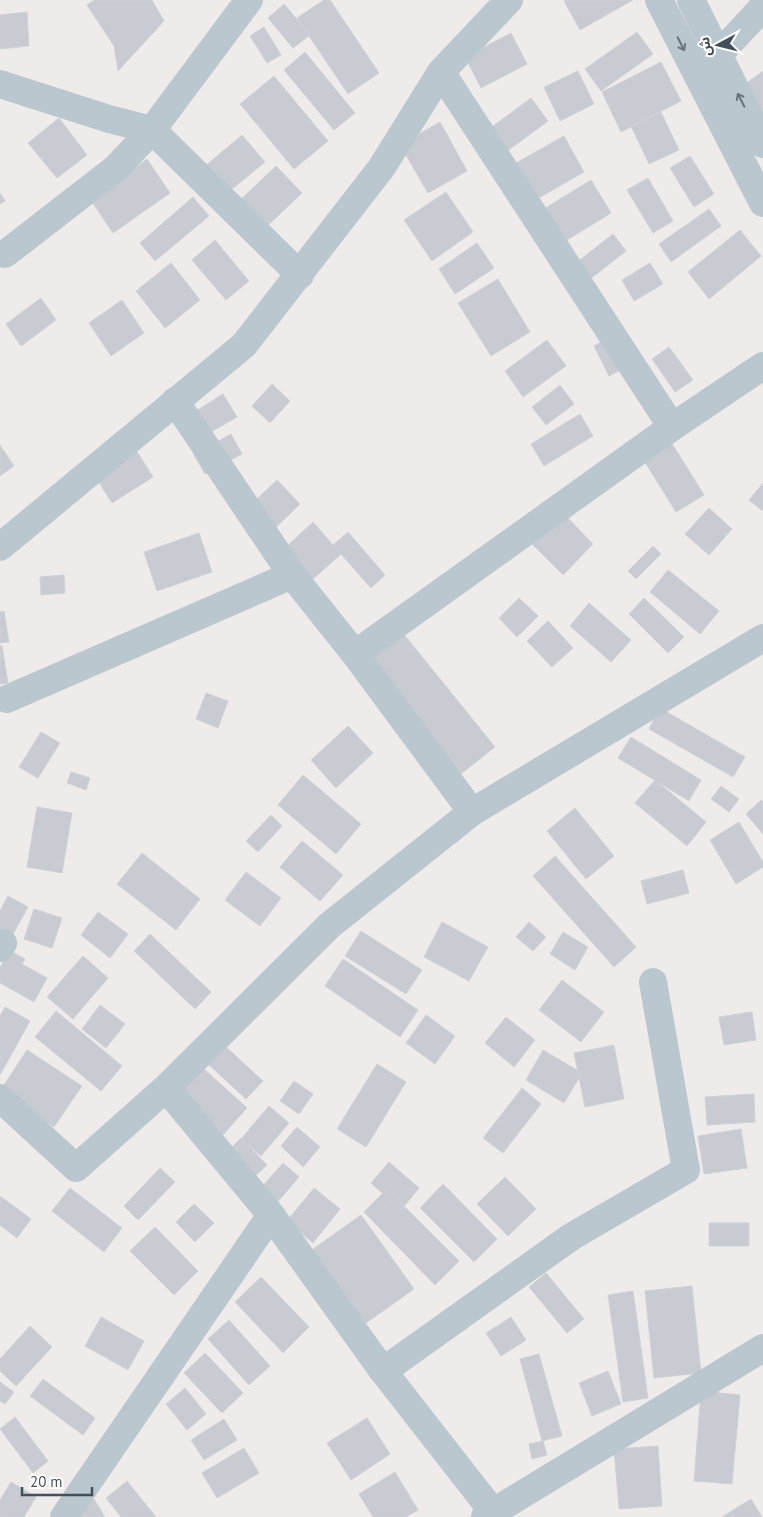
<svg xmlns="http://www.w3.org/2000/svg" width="763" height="1517" viewBox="0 0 763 1517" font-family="'PT Sans','Noto Sans Arabic',sans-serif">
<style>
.building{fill:#c8cbd1;stroke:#cfd2d8}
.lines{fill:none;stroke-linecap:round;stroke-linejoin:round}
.minor{stroke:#bbc7cf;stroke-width:28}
.oneway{stroke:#67747d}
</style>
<rect width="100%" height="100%" fill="#efebeb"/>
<path class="building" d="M95,0H152L164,21L118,71L114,46L87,5Z
M324,0H330L379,73L348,94L297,18Z
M566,0H633L580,30L564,1Z
M284,4L310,35L293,48L268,18Z
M27,12L29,46L0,49V15Z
M264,27L281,55L267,63L250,36Z
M637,32L653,54L601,91L585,69Z
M511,33L527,64L481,88L465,57Z
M305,52L355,113L334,130L284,70Z
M661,62L681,101L621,132L602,92Z
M578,71L594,104L560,121L544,87Z
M763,71V120L738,89Z
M274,76L328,141L294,169L240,104Z
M531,98L548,121L502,155L485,132Z
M661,112L679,150L649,164L631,126Z
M59,118L87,155L57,178L28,143Z
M440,122L467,171L428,193L400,145Z
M242,135L265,162L226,194L204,167Z
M564,136L584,172L530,203L509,167Z
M690,156L714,194L694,207L670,168Z
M147,159L170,193L113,233L90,199Z
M276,166L302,193L260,233L235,205Z
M648,178L673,221L653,233L627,190Z
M591,180L611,213L559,245L539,212Z
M446,192L473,232L432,261L404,220Z
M0,193L5,201L0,204Z
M193,197L209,216L155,261L140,243Z
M709,209L721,226L671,262L659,244Z
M740,230L761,256L709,299L688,272Z
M613,234L626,251L589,280L576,263Z
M215,240L249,281L226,300L192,260Z
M477,243L494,268L455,294L439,269Z
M171,263L200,300L165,328L136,291Z
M650,263L663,284L634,301L622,280Z
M498,279L530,332L491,356L458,303Z
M41,298L56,320L21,346L6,324Z
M122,300L144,333L111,356L89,323Z
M616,334L632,364L609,376L594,346Z
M547,340L566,366L523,397L505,371Z
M669,347L693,380L675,392L652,359Z
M272,384L290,401L270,423L252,406Z
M560,385L574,404L546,425L532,407Z
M223,394L237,417L201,438L188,416Z
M580,414L593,436L544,466L531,444Z
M231,434L242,454L205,474L194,455Z
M671,442L704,495L676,512L643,459Z
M0,445L14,466L0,476Z
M136,450L153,477L112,503L95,476Z
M277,480L300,504L262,541L239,516Z
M763,483V511L749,500Z
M709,508L732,529L709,555L685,534Z
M563,513L593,544L563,575L532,544Z
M313,522L341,554L312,580L284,549Z
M348,532L385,575L371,588L333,545Z
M199,533L212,572L157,591L144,552Z
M653,546L661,554L636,579L628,571Z
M668,570L719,611L700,634L650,592Z
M64,575L65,593L41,595L40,577Z
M519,598L538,616L517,637L499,618Z
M644,598L684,637L668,653L629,614Z
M589,603L631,640L611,662L570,626Z
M4,611L9,642L0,643V612Z
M548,621L573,648L552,667L527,641Z
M402,632L495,747L461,774L368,660Z
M0,646H2L8,683L0,684Z
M206,693L228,701L218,728L196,719Z
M660,708L745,757L733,777L649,729Z
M348,726L373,753L336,788L311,760Z
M41,732L60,743L38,778L19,767Z
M631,737L701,780L689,801L618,758Z
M71,772L90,778L86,790L67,783Z
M303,775L361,824L336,854L278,805Z
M655,780L706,822L687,846L635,803Z
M721,786L739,799L729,812L711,799Z
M761,800L763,802V834L746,814Z
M37,807L72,813L62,873L27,867Z
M575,808L614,856L586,879L547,831Z
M271,815L282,826L258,852L246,841Z
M739,822L763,862V867L736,884L710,840Z
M302,841L343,875L320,901L280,867Z
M142,853L200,899L176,930L117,884Z
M555,856L636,947L614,967L533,876Z
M683,870L689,893L647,904L641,881Z
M246,872L281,898L260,926L225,900Z
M8,896L28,907L12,936L0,930V911Z
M34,909L62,918L52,948L24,939Z
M98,912L128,934L110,958L81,935Z
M442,922L488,947L469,981L424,957Z
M529,922L546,937L533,951L516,937Z
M361,931L422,970L406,994L345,956Z
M563,932L588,947L575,970L550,954Z
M150,934L211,992L195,1009L134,951Z
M9,950L25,959L22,964L47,978L34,1002L0,983V968Z
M83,956L108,978L73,1019L47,997Z
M343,959L418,1010L400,1037L325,986Z
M562,980L604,1012L581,1042L539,1010Z
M100,1005L125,1024L106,1048L82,1029Z
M5,1007L30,1021L0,1075V1016Z
M56,1011L122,1066L101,1091L35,1037Z
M752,1012L756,1040L724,1045L719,1017Z
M426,1015L455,1036L435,1064L406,1043Z
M506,1017L535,1040L514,1067L485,1043Z
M614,1045L624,1099L585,1107L574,1053Z
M225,1046L263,1081L246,1099L208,1064Z
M27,1050L82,1086L54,1127L0,1091Z
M543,1050L582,1073L564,1103L526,1080Z
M377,1064L406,1082L366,1147L337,1129Z
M203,1068L247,1108L222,1136L178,1096Z
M294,1081L313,1094L299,1114L280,1101Z
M522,1088L541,1104L503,1153L483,1138Z
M754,1094L755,1122L707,1125L705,1097Z
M269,1106L289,1123L261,1156L241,1139Z
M297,1127L320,1147L303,1167L281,1146Z
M741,1129L747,1168L704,1174L698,1136Z
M241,1138L267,1165L250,1181L224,1155Z
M389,1162L419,1188L401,1210L371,1183Z
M283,1163L299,1177L275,1205L259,1190Z
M160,1168L175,1182L138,1220L124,1206Z
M505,1177L536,1209L508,1236L477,1204Z
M443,1184L497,1239L474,1262L420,1208Z
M70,1188L122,1228L104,1252L52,1211Z
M314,1188L340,1209L313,1243L287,1221Z
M387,1189L459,1261L435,1285L364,1212Z
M0,1196L31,1219L17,1238L0,1225Z
M194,1204L214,1223L195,1242L176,1222Z
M361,1215L414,1289L362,1326L309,1252Z
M709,1223H749V1246H709Z
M155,1227L198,1271L174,1295L130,1251Z
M546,1273L584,1319L567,1333L529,1287Z
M261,1277L309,1327L283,1353L235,1302Z
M692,1286L701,1373L654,1378L645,1291Z
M633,1291L648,1398L623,1402L608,1295Z
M101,1317L144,1341L128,1370L85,1346Z
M511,1317L526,1340L501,1356L486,1333Z
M229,1320L270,1366L249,1385L208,1339Z
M30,1326L52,1347L16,1386L0,1371V1359Z
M205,1353L243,1393L222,1413L184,1373Z
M539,1354L562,1436L542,1441L520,1359Z
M608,1371L621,1404L592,1416L579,1383Z
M43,1379L95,1418L83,1435L30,1396Z
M0,1382L14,1392L5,1404L0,1401Z
M185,1388L206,1414L187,1430L166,1404Z
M701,1391L740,1395L732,1484L694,1481Z
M15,1417L48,1461L33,1473L0,1429Z
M367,1418L390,1454L351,1480L327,1443Z
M224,1419L237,1440L204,1460L191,1440Z
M543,1441L547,1455L532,1459L529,1444Z
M658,1446L662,1506L619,1509L614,1449Z
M244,1448L259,1473L217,1498L202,1473Z
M395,1472L418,1510L406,1517H373L359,1494Z
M127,1481L156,1517H121L106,1498Z
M11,1482L36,1497L24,1517H0V1500Z
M94,1499L105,1517H79L75,1511Z
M751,1499L762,1517H722Z"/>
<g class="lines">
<path class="minor" d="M659,0L763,203
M691,0L763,144
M707,67L763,7
M441,72L672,427
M0,84L109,119L152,130L249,0
M5,254L116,168L152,130L300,275
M175,401L292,575L355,654L472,812
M0,547L244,345L382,167L441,72L509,0
M355,654L672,427L763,366
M7,699L292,575
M0,948L3,943
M166,1088L271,1215L383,1371L497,1517
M0,1098L76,1168L166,1088L330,925L472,812L763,638
M383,1371L571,1237L686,1170L653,982
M64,1517L271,1215
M485,1517L763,1348"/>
</g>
<defs><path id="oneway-shaft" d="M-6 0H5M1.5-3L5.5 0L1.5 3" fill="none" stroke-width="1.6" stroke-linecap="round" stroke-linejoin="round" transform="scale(1.25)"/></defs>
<g class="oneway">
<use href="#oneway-shaft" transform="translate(681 44) rotate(63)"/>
<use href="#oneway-shaft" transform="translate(741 100) rotate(-117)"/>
</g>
<g transform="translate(718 45) rotate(263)" stroke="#ffffff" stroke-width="4" paint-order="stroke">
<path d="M0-4L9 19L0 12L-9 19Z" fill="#43505a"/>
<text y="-8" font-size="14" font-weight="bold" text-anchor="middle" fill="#43505a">ش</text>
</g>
<path d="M22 1487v8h70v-8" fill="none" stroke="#43505a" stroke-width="2.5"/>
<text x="30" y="1487" font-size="15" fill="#43505a" stroke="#ffffff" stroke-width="4" paint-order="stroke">20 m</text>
</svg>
